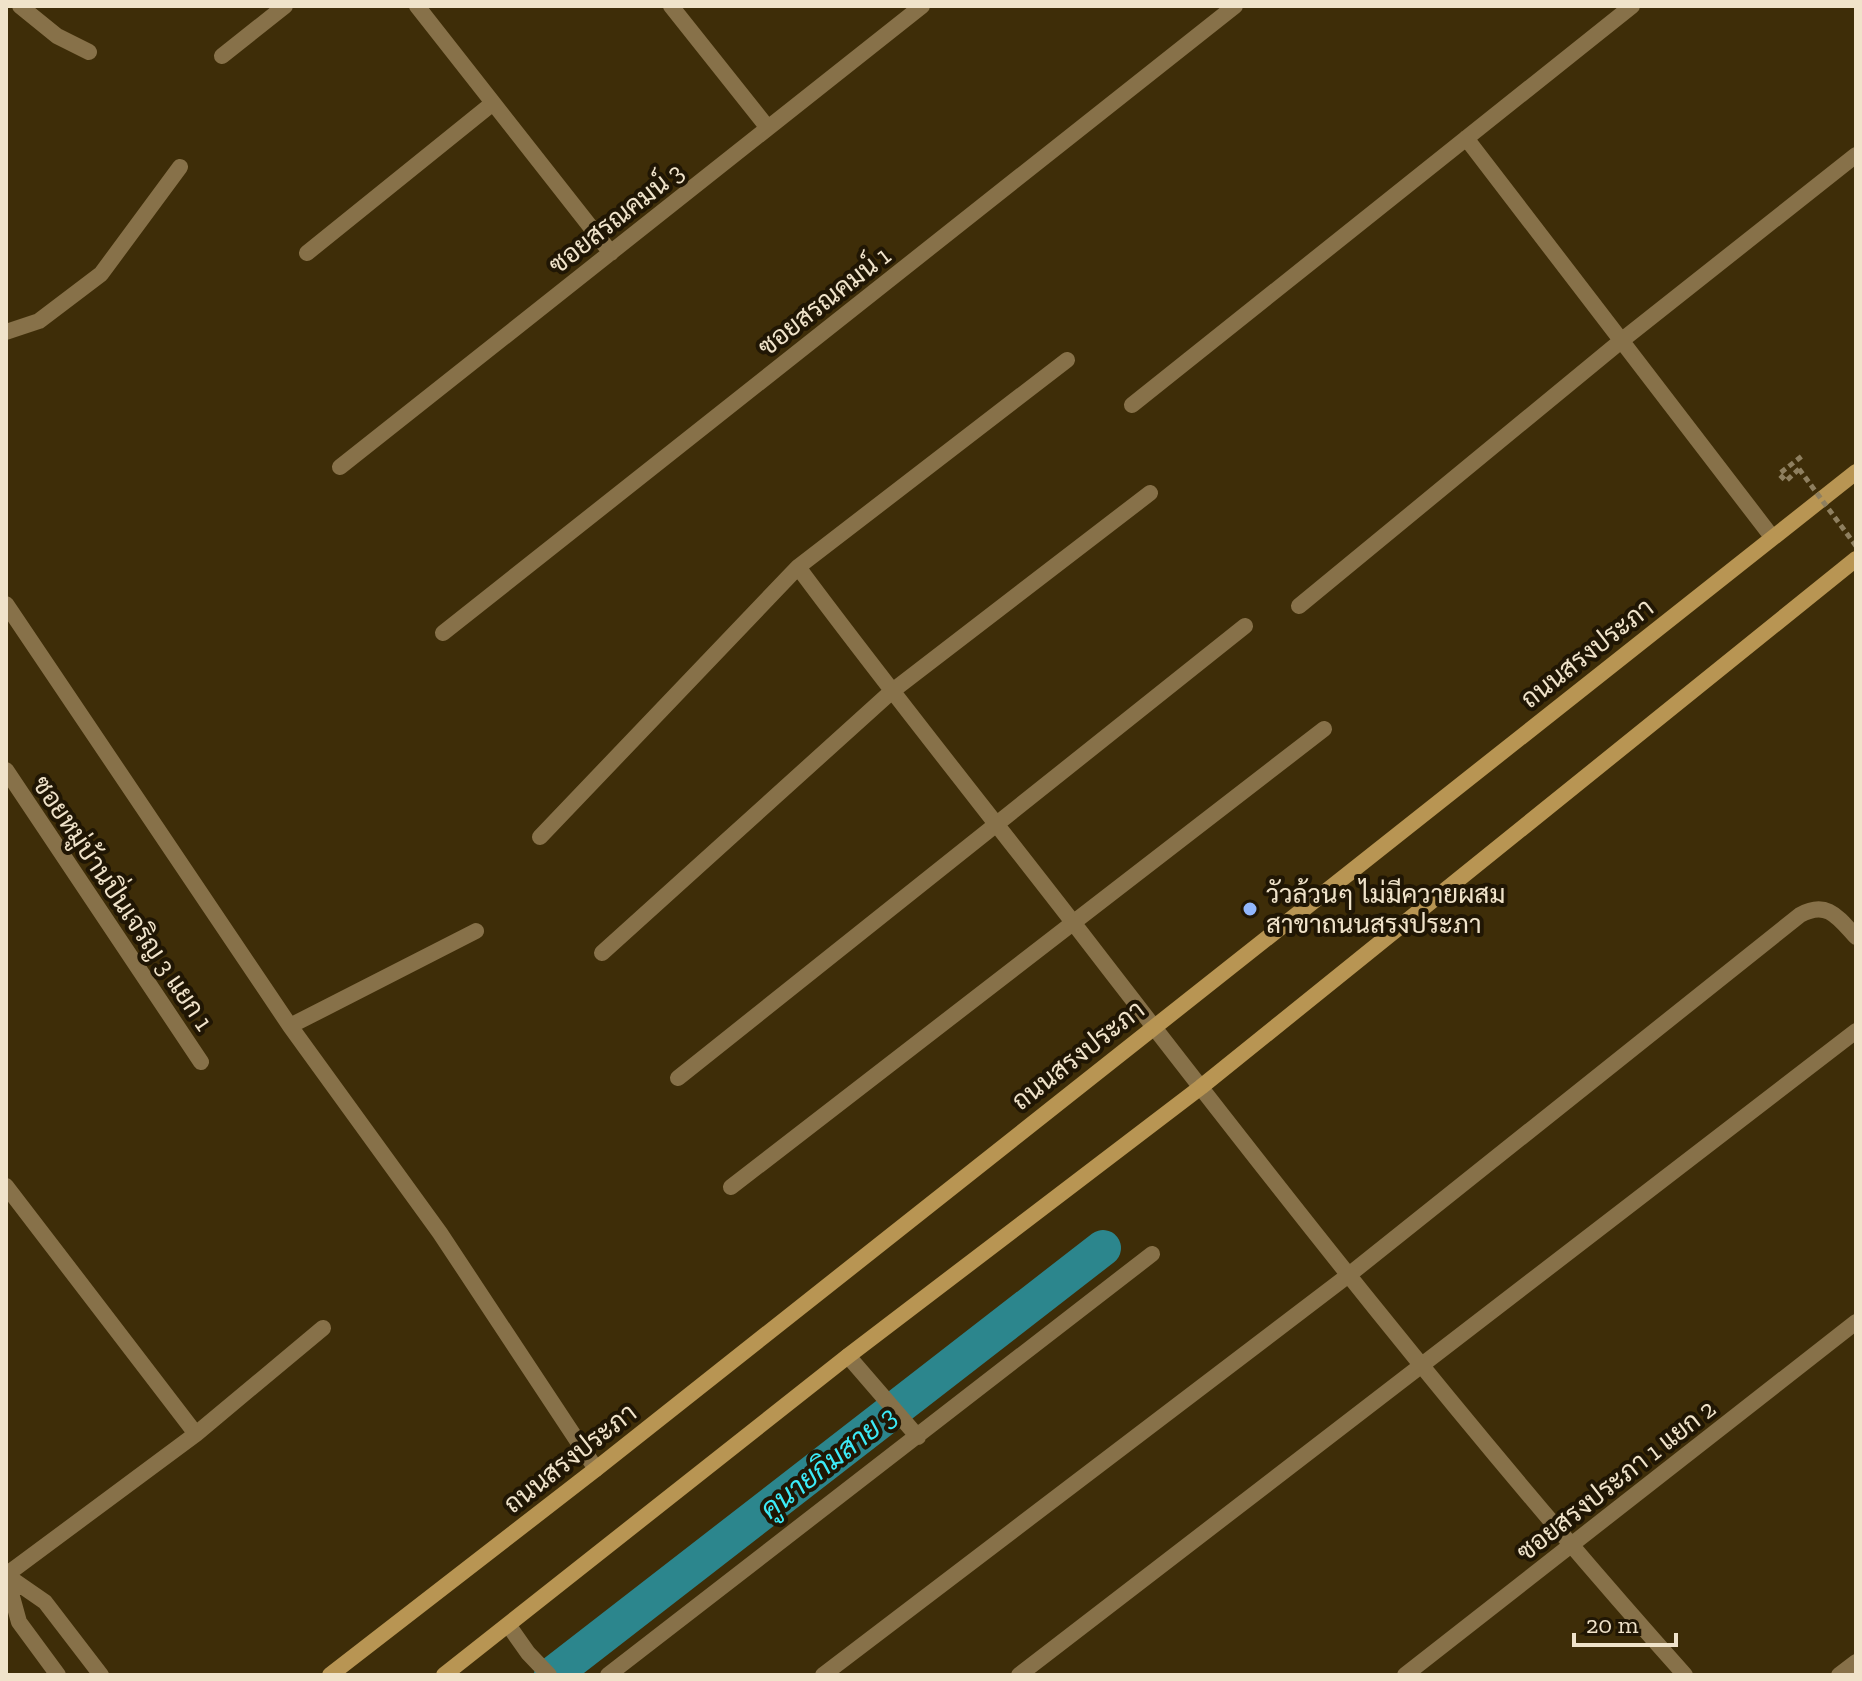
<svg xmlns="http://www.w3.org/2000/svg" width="1862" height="1681" viewBox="0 0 1862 1681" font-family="'Zilla Slab',Sarabun,serif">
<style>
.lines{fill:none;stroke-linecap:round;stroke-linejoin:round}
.canal{stroke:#2c868d;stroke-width:36}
.path{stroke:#8e7f5f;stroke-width:5;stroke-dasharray:6 4;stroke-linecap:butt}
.minor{stroke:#877149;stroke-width:16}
.secondary{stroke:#b89553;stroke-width:16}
.path-bridge{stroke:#8e7f5f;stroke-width:5;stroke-dasharray:6 4;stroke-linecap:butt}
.poi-dot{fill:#92b7fd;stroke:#201604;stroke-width:3}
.labels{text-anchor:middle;stroke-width:8;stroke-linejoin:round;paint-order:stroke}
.street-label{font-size:26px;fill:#f0e3ca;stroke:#201604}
.poi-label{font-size:26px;fill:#f0e3ca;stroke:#201604;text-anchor:start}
.water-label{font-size:28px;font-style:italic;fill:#3ceaf7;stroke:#201604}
</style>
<rect width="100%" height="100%" fill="#3e2d08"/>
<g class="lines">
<path class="canal" d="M552,1675L1103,1248"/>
<path class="path" d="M1799,469L1786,481L1779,474L1802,456"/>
<path class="minor" d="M20,6L57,36L89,52
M417,6L611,253
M671,6L768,128
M222,56L285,6
M1466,138L1772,537
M307,253L493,103
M6,332L39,321L101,274L180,167
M1132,405L1632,6
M340,467L922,6
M798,567C890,691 987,811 1082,934C1276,1186 1473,1438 1685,1675
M6,604L290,1026L440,1233L596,1469
M1299,606L1621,341L1856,155
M443,633L1235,6
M6,770L201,1062
M540,837L798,567L1067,360
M602,953L891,692L1150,493
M290,1026L476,931
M678,1078L1245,626
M6,1186L196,1434
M731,1187L1324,729
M848,1356L918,1437
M6,1575L19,1622L58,1675
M509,1626L528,1653L549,1675
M101,1675L45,1602L6,1575L196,1434L323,1328
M608,1675L1152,1254
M823,1675L1350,1274L1800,915C1827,900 1838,917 1856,937
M1019,1675L1856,1031
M1405,1675L1856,1322
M1839,1675L1856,1662"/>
<path class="secondary" d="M330,1675L596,1469L1856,472
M444,1675L848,1356L1201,1087L1856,559"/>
<path class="path-bridge" d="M1799,469L1856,546"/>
</g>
<circle class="poi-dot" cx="1250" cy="909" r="8"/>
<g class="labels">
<g class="street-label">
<text transform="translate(616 218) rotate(-38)" y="9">ซอยสรณคมน์ 3</text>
<text transform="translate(824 301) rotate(-38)" y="9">ซอยสรณคมน์ 1</text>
<text transform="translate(1587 653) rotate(-38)" y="9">ถนนสรงประภา</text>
<text transform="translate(123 903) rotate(56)" y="9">ซอยหมู่บ้านปิ่นเจริญ 3 แยก 1</text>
<text transform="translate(1078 1055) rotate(-38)" y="9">ถนนสรงประภา</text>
<text transform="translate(570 1458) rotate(-38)" y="9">ถนนสรงประภา</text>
<text transform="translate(1616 1480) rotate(-38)" y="9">ซอยสรงประภา 1 แยก 2</text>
</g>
<g class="poi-label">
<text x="1266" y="903">วัวล้วนๆ ไม่มีควายผสม<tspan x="1266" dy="30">สาขาถนนสรงประภา</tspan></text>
</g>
<g class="water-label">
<text transform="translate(828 1462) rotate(-38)" y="10">คูนายกิมสาย 3</text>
</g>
</g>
<rect width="1862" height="1681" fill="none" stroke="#f0e3ca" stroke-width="16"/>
<path d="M1574 1633v12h102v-12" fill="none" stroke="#f0e3ca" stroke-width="4"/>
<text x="1586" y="1633" font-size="24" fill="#f0e3ca" stroke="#201604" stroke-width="6" paint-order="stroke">20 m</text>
</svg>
